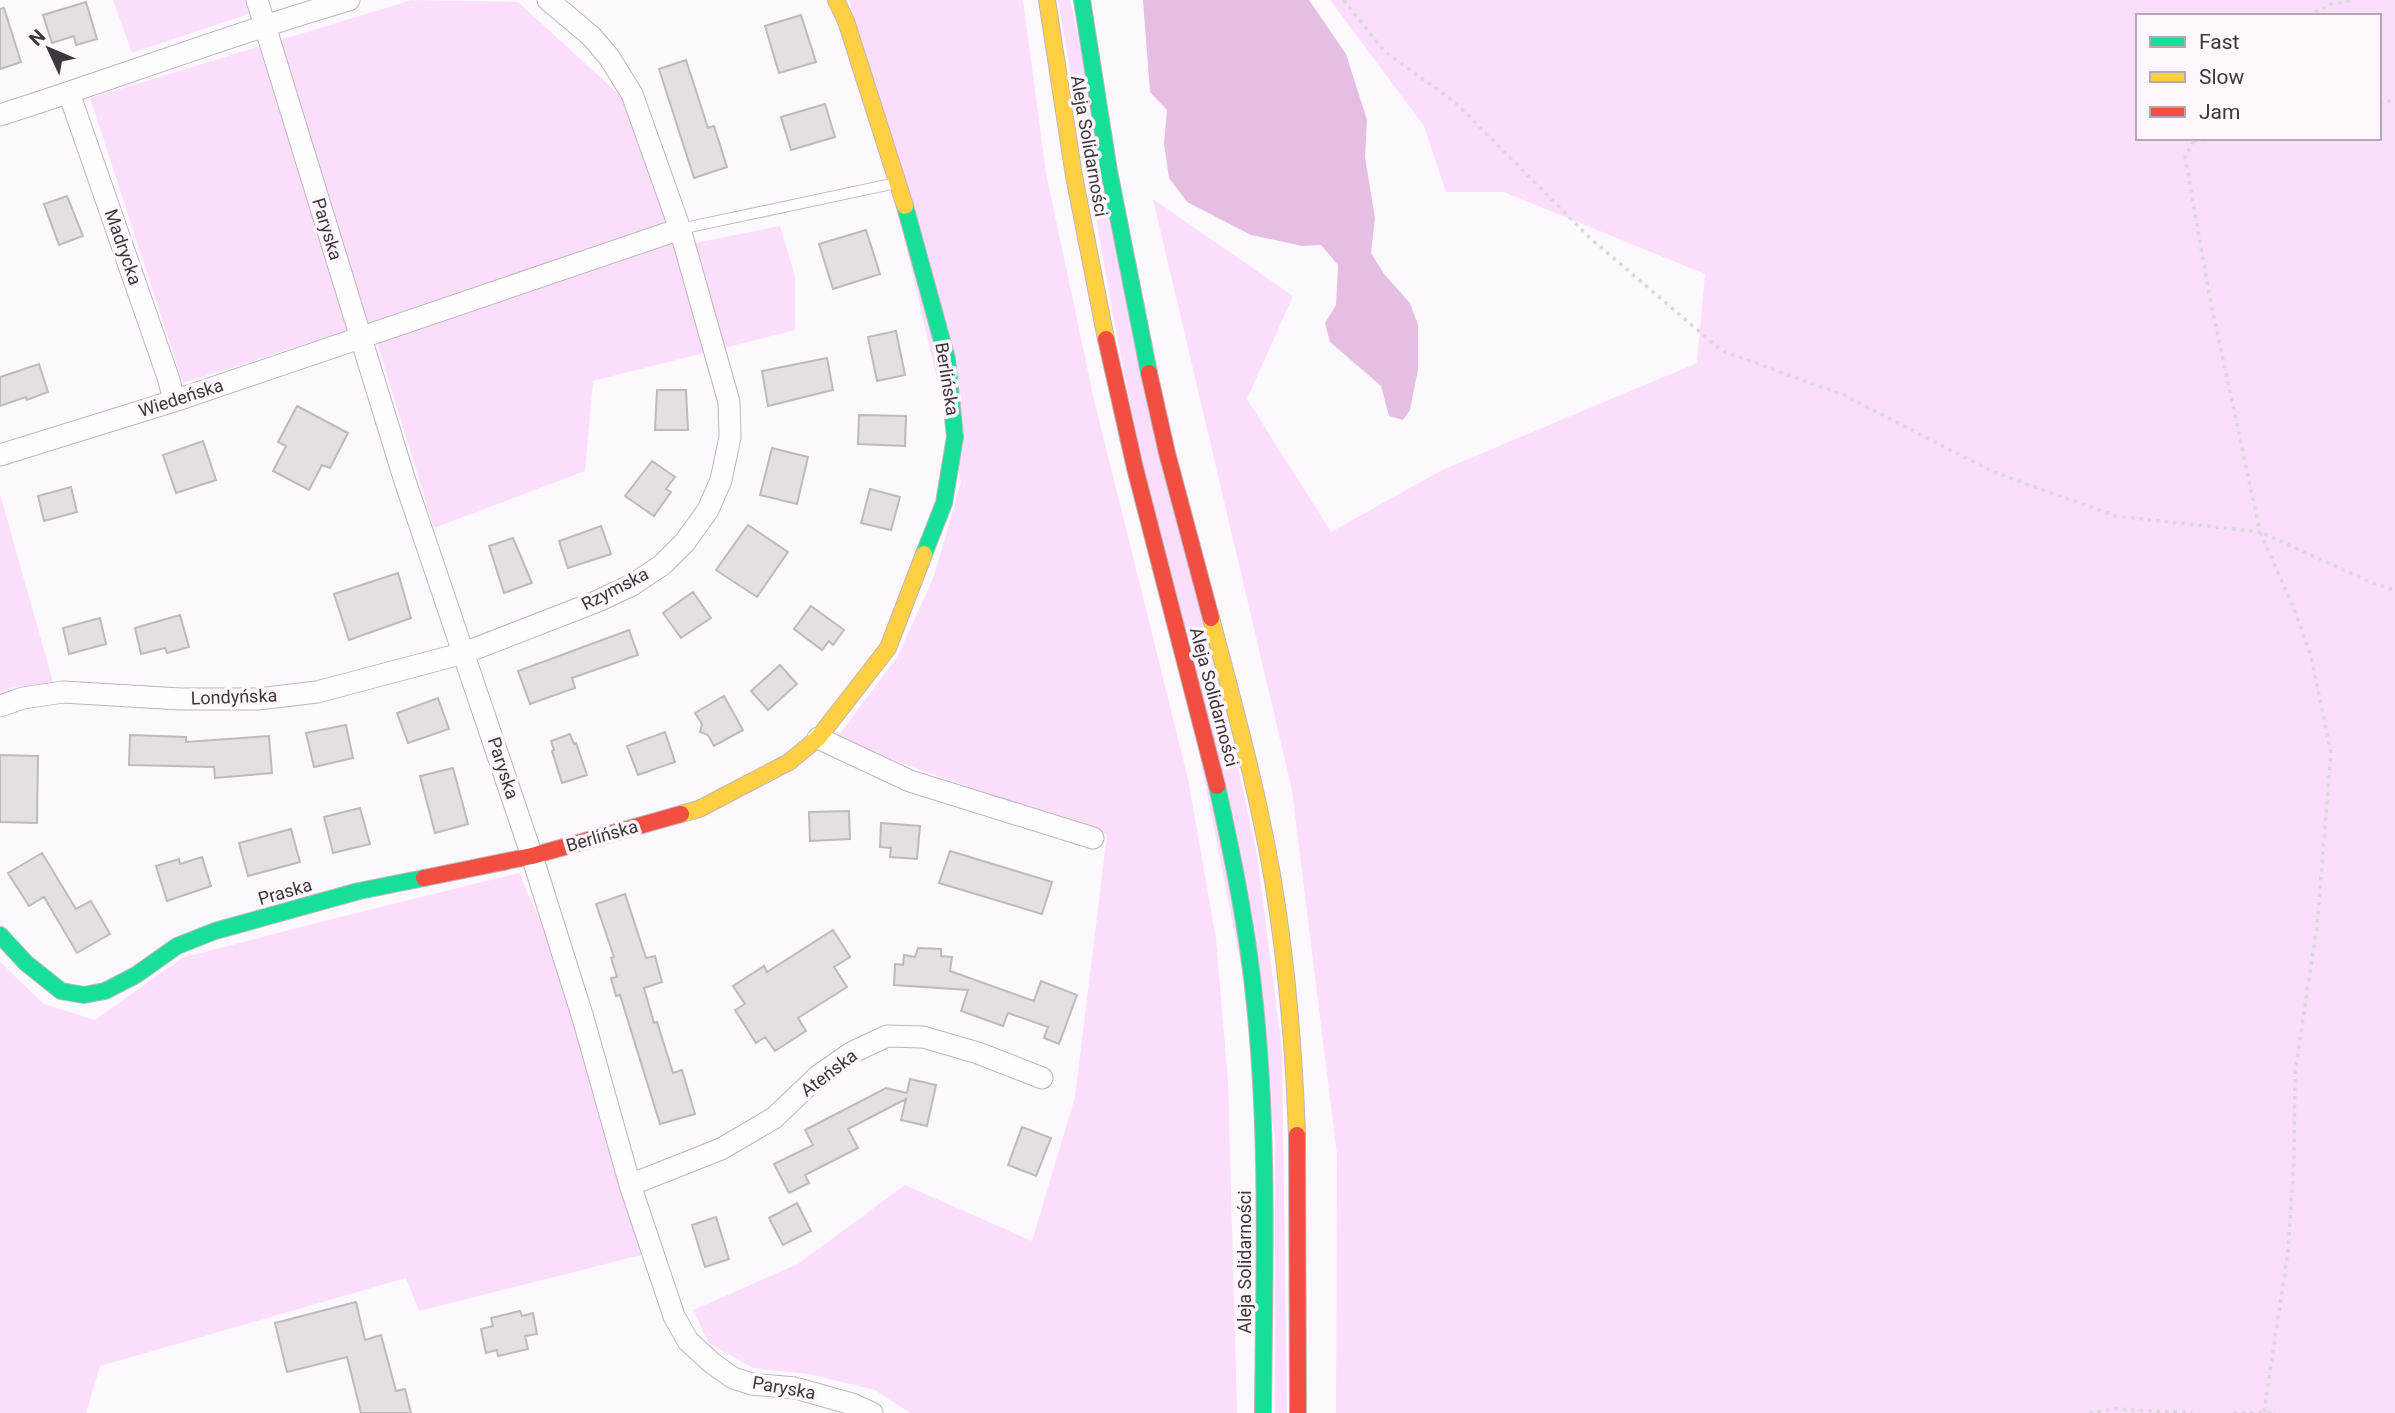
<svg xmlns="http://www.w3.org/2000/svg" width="2395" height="1413" viewBox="0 0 2395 1413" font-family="Roboto,sans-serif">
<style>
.green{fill:#fbdefb;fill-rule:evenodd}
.water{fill:#e4bfe3}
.building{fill:#e5dfe5;stroke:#bfb9bf;stroke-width:2}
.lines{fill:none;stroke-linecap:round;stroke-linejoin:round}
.lane-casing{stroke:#bcb5bb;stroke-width:12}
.street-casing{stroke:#bcb5bb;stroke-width:23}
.fast-casing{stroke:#bcb5bb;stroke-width:18}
.slow-casing{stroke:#bcb5bb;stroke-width:18}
.jam-casing{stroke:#bcb5bb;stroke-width:18}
.path{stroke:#dad8da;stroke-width:3.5;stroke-dasharray:3.5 5;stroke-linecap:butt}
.lane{stroke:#fffeff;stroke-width:10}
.street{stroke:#fffeff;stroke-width:21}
.fast{stroke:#16e098;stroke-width:16}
.slow{stroke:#ffcf43;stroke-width:16}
.jam{stroke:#f24e42;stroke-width:16}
.labels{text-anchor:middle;stroke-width:7;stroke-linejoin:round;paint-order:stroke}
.street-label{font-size:18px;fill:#3e363e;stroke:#fff6fe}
</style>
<rect width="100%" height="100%" fill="#fdf8fd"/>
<path class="green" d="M113,0H245L249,14L132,53Z
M412,0L518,2L624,99L675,249L695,243L780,226L795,276V330L593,381L585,471L434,528L371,323L183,383L90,98Z
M849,0H1023L1046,173L1094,400L1188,779L1216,939L1228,1081L1237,1413H910L875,1390L809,1374L753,1368L709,1343L693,1310L798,1264L905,1185L1032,1241L1075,1097L1107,835L835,740L898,656L934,576L961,482Z
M1058,0H1070L1257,855L1282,1050L1287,1413H1275V1138L1115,326Z
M1330,0H2395V1413H1336L1337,1155L1292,790L1153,199L1293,296L1247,399L1331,532L1442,470L1697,363L1705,274L1504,192H1446L1424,126ZM2138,16H2379V138H2138Z
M0,494L53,682L10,688L0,693Z
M519,873L557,959L645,1254L419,1311L406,1278L100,1366L86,1413H0V962L44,1004L95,1020L182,958L336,918Z"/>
<path class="water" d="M1143,0H1309L1346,54L1367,120L1365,157L1375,218L1371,253L1384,274L1410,303L1418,325V369L1410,410L1403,420L1389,416L1381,386L1330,342L1325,323L1336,305L1338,265L1321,245L1302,246L1251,235L1187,202L1169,178L1164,143L1167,110L1150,92Z"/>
<path class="building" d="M86,2L97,39L76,45L74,36L52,43L43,15Z
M4,8L21,62L0,69V9Z
M801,15L816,62L779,73L765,26Z
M686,60L708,128L714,126L727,167L694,178L659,69Z
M825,104L835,137L791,150L781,117Z
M67,196L83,236L59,245L44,204Z
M866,230L880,274L833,289L819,244Z
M896,331L905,375L877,381L868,337Z
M827,358L833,390L768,406L762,371Z
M39,364L48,392L27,400L26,397L0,406V377Z
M657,390H686L688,430H655Z
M297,406L348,433L330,468L322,465L309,490L273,471L286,446L278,442Z
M859,415L906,416L905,446L858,444Z
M203,441L216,480L176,493L163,455Z
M772,448L808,457L797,504L760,495Z
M652,461L675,477L666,489L671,492L654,516L625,496Z
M71,487L77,512L44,521L38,496Z
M870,489L900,497L891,530L861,523Z
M748,525L788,552L757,597L716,570Z
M601,526L611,554L568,568L559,541Z
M513,538L532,583L504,593L489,546Z
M398,573L411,618L349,640L334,594Z
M693,592L711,618L681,638L663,613Z
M811,606L844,630L833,645L829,641L822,650L794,629Z
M180,615L189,647L167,653L165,648L141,654L135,628Z
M100,618L106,644L69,654L63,628Z
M629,630L638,655L572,678L575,688L530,704L518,671Z
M780,665L797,684L768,710L751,691Z
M724,696L743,730L714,746L708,735L700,732L702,724L695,713Z
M438,698L449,729L408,743L397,713Z
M346,725L353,758L314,767L306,733Z
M665,732L675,762L638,775L627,746Z
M570,734L574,744L576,743L587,775L562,783L552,751L554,750L551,741Z
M130,735L186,737V742L269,736L272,773L215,778L214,767L129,765Z
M0,755L38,756L37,823L0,822Z
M453,768L468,824L435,833L420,776Z
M360,808L370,844L333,853L324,817Z
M849,811L850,839L810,841L809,812Z
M881,823L920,826L917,859L890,857L891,848L880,847Z
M291,829L300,862L248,876L239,843Z
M950,851L1052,882L1042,914L939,883Z
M42,853L76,909L91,901L110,934L77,953L44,897L29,906L8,873Z
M202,857L211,886L167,901L156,866L179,859L180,864Z
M625,894L646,958L655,956L662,982L644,988L654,1023L657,1022L673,1073L682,1070L695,1114L660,1124L620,995L616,996L611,978L617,977L611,958L614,957L596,904Z
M833,930L850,957L834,967L847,987L798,1018L806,1031L775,1051L765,1037L756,1043L735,1010L745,1004L733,986L764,966L767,972Z
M918,948L941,949V956L952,957L950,971L1034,1001L1041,981L1077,995L1059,1044L1044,1038L1048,1027L1008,1013L1003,1026L961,1011L968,990L894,985L895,964L903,965L904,955L915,957Z
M910,1079L936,1085L927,1126L901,1120L906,1099L848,1129L858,1148L805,1175L809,1183L789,1193L774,1164L813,1145L805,1130L886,1088L907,1093Z
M1022,1127L1051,1138L1036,1176L1008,1165Z
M797,1203L811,1231L783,1245L769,1218Z
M716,1217L729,1259L705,1267L692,1225Z
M356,1302L365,1340L381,1335L396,1391L405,1389L411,1413H361L347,1357L287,1372L275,1323Z
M520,1311L522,1316L533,1313L537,1334L525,1336L528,1349L498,1356L497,1350L486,1353L481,1329L493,1326L491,1318Z"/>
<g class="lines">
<defs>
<path id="lane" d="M680,229L896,183"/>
<path id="street" d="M257,0L405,481L532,856L583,1018L630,1185L674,1316L688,1341L712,1363L733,1378L752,1384L795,1388L852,1404L872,1413
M69,93L169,380L174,401
M0,115C117,78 231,34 349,0
M0,455L174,401L680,229
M0,706L23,698L63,692L180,699H258L317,692L464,653L598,601L632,585L662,565L685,542L708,510L721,480L730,437L729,402L680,229L632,94L609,57L591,36L548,0
M818,738L910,781L1093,838
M630,1185L721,1149L774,1118L818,1076L851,1053L887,1036L923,1037L978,1053L1042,1078"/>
<path id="fast" d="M1082,0L1109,171L1149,373
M905,206L947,359L955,437L944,503L924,554
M1217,786C1233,858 1248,931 1255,1005C1269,1141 1264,1277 1263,1413
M0,935L26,963L61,991L84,995L105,991L136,975L177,946L215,931L359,891L424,878"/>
<path id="slow" d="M836,0L846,21L905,206
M1047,0L1074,176L1106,339
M1211,618C1234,705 1258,792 1273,881C1287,965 1294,1050 1297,1135
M681,814L699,809L789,762L818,738L888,648L924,554"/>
<path id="jam" d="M1106,339L1135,468L1217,786
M1149,373L1167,453L1211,618
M424,878L532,856L681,814
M1297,1135L1298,1413"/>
</defs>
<use href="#lane" class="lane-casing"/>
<use href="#street" class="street-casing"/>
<use href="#fast" class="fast-casing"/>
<use href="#slow" class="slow-casing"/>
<use href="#jam" class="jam-casing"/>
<path class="path" d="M1344,0L1384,51L1456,103L1590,238L1722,351L1846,396L1991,471L2116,516L2260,532L2210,299L2185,156L2195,138
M2307,16L2332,4L2354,0
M2379,103L2395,100
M2194,141L2220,138
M2264,1412L2288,1251L2294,1159L2295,1073L2317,926L2331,753L2311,656L2292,604L2260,532L2373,583L2395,590
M2089,1413L2115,1409L2193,1413
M2233,1413H2276"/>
<use href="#lane" class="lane"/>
<use href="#street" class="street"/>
<use href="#fast" class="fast"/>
<use href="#slow" class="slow"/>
<use href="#jam" class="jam"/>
</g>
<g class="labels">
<g class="street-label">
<text transform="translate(1089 146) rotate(80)" y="6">Aleja Solidarności</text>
<text transform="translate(327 229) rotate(73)" y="6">Paryska</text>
<text transform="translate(123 247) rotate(71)" y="6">Madrycka</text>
<text transform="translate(947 379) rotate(81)" y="6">Berlińska</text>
<text transform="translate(181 398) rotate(-18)" y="6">Wiedeńska</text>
<text transform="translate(615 589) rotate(-27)" y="6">Rzymska</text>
<text transform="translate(234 697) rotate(-2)" y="6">Londyńska</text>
<text transform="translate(1214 697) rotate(75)" y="6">Aleja Solidarności</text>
<text transform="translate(503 768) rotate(72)" y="6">Paryska</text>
<text transform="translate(602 836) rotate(-16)" y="6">Berlińska</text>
<text transform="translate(285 892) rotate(-16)" y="6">Praska</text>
<text transform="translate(829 1073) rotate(-37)" y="6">Ateńska</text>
<text transform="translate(1245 1262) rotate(-90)" y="6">Aleja Solidarności</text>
<text transform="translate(784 1388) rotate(10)" y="6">Paryska</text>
</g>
</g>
<rect x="2136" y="14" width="245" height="126" fill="#fff6fe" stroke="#b2a9b1" stroke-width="2"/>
<rect x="2150" y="37" width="35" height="10" fill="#16e098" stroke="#b2a9b1" stroke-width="2"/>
<text x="2199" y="49" font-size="21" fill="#3e363e">Fast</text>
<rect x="2150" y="72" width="35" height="10" fill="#ffcf43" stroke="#b2a9b1" stroke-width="2"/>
<text x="2199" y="84" font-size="21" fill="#3e363e">Slow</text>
<rect x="2150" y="107" width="35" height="10" fill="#f24e42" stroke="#b2a9b1" stroke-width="2"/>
<text x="2199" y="119" font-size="21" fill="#3e363e">Jam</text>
<g transform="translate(49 49) rotate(314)" stroke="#fff6fe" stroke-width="5" paint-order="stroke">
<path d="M0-5L12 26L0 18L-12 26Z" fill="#3e363e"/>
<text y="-10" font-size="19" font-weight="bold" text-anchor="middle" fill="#3e363e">N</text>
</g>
</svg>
